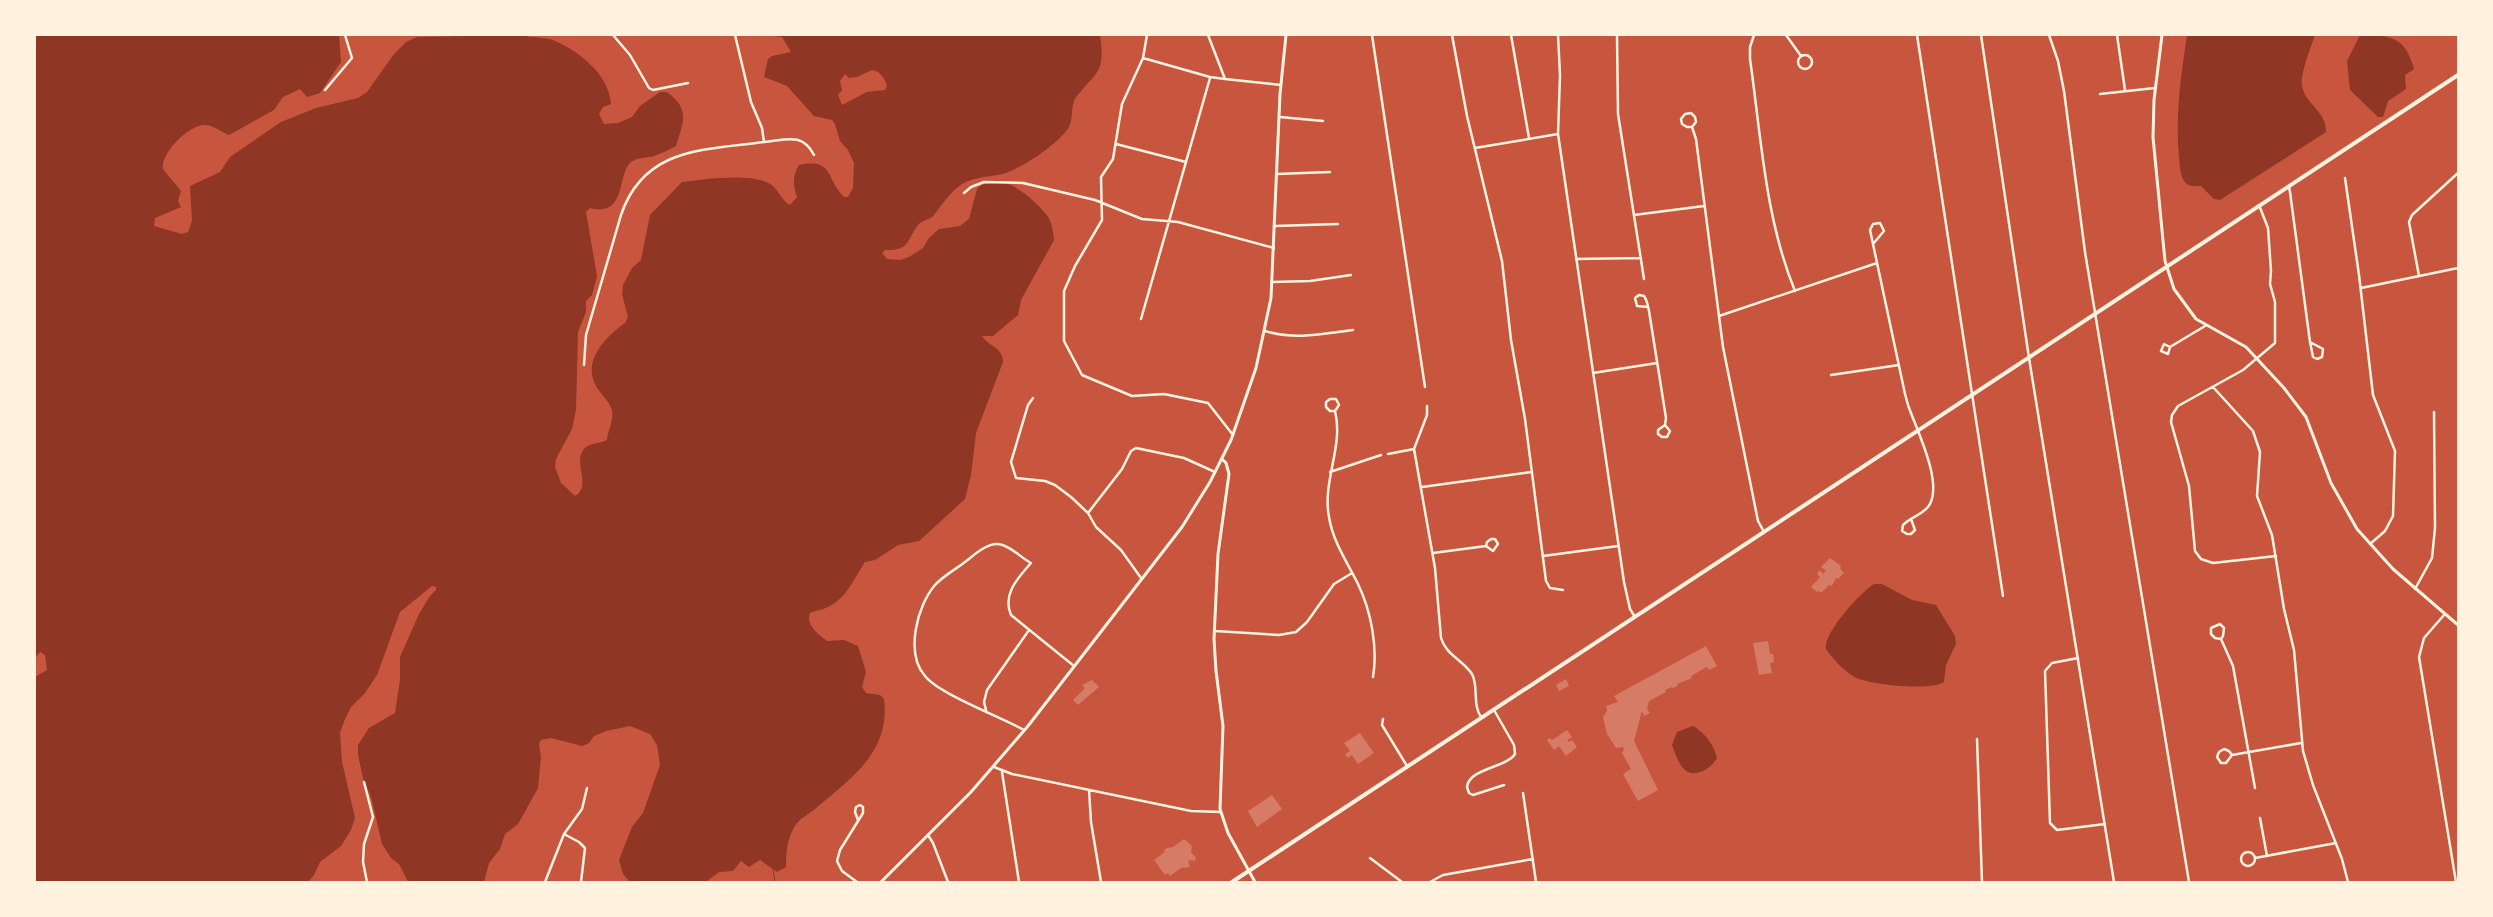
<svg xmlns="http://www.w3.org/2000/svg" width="2493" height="917" viewBox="0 0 2493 917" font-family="'Work Sans',sans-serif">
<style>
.water{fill:#8f3625;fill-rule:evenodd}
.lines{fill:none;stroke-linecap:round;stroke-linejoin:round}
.stream{stroke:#8f3625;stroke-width:1}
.building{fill:#d67c66}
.minor{stroke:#fff3e0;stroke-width:2.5}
.tertiary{stroke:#fff3e0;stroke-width:2.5}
.secondary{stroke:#fff3e0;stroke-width:3}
.primary{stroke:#fff3e0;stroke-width:4}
</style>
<rect width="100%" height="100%" fill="#c8553d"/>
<path class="water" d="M35,35H339L341,62L320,93L307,97L300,89L283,97L274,110L229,135C221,132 213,124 203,125C188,126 160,154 163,169L181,191L178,201L181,207L155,218L154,226L182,234L188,232L192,221L190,186L220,172L230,157L281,122L316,108L358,98L367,92L394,54L406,42L417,37L522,35C531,38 545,37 553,40C579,51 609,74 611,104L603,107L599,114L604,124L618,123L632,117L640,106L660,92C666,91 669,93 674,98C690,113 681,128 676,146C669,150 662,153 654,156C647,158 638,157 631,162C617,173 627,218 590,208L586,212L597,276L592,295L586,301V312L578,332L576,410L572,429L556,459L555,467L561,483L575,496C593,485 571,462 585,448C592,442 600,444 607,440C608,430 614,420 612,410C609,400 599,393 595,384C583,359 607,336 625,323L628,317L622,294L623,285L632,268L641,260L650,215L682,182C704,179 754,172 772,185C779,191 782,201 790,205L797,197C793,185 792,177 799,165C834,158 825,178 844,197H848L853,188L854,163L848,150L840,141L835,124L832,120L814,116L787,86L764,77L768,59L772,56L791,52L782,37L767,35H1100C1102,48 1104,65 1095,75C1091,81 1087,83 1083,89C1080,93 1075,97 1074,101C1071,110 1073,118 1069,127C1060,143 1016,173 998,175C984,177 969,178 958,187C948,195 942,205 934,215C930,220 922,220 918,225C906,241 910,251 885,250L882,253L887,259L900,260L909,257L923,248L929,238L939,229L960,226L969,219L977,189C982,181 1001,181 1009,184C1021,189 1038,204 1046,214C1052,221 1053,231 1054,240L1021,300L1018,315L993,336H982C988,346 1003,347 1003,362L976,433L971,475L965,499L919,541L898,545L875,560L865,562C854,578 848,596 830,606C824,610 816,610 810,613C805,625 819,635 827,641L844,640L858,646L866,672L862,687L866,693L880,695L884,699C891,752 850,779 815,809C809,814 799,819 795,826C787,838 786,853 786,867L777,872L760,860L749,867L741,861L733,871L719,872L706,882H630L623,874L619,860L632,827L643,813L660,765L657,745L650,734L630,726L606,731L594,736L589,743L582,746L551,738L541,740L539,744L541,757L538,788L518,824L505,834L500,849L489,863L484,882H408L399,864L391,858L382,844L371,797L363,778L358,755V745L369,728L395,713L400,680V657L419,614L430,596L436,590V587L432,586L400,612L377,675L365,693L351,707L345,719L340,733L342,762L355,818L351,830L341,846L320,862L314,875L308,882H35V677L47,670L45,655L40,652L35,658ZM872,70C881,72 884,77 887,86L885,90L867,92L842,105L838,95L842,90L840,81L845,74L849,78L857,77Z
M2187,35H2315C2311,47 2300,74 2302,85C2304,104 2327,111 2326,132L2220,200L2214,199L2201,186C2195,186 2188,187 2184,181C2180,175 2180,165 2179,158C2175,116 2181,76 2187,35Z
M2360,35C2390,35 2405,36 2414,69L2405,75L2406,89L2388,101L2383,117H2378L2350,90L2347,61Z
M1874,584H1882L1912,600L1936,605L1955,636L1956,644L1946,665L1944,682C1931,691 1866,685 1853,676C1842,669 1833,659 1826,649C1823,633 1861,592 1874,584Z
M1693,726C1705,733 1714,745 1717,758C1711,769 1693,780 1683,768C1678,762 1675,753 1672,745L1677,732Z"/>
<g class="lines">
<path class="stream" d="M773,870L775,882"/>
</g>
<path class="building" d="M1830,558L1841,566L1840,568L1844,573L1838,579L1836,578L1832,586L1829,585L1821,593L1819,591L1817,592L1811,587L1820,577L1817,574L1820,570L1823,574L1826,571L1821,567Z
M1768,641L1770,654H1773L1774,662L1770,663L1772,673L1759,675L1753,643Z
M1706,646L1717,666L1709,670L1707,667L1691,676L1692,678L1677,684L1678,686L1673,688L1672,687L1665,690L1666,692L1649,701L1647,709L1650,713L1644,716L1642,711L1634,741L1658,790L1638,801L1623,774L1631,769L1622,753L1624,749L1623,747L1616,748L1607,734L1603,717L1607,711L1606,706L1618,702L1614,696Z
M1566,679L1569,686L1559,691L1556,685Z
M1092,680L1099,687L1078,705L1073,700L1085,688L1082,685Z
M1567,730L1572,737L1567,740L1569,742L1572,740L1577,747L1566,756L1559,746L1554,750L1547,740L1550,738L1552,740Z
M1360,733L1374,753L1358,764L1352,755L1348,758L1345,754L1350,751L1344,743Z
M1272,795L1282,809L1257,827L1248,811Z
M1184,839L1192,846L1191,852L1196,858L1195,861L1188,860L1190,867L1181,868L1170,876L1168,873L1165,875L1154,860L1165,852L1164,850L1167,848L1173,847Z"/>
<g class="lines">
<path class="minor" d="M613,35L630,55L649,88L653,90L688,83
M1208,35L1225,79L1281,85
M1372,35L1425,387
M1452,35L1467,116L1502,261L1511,340L1525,419L1546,581L1550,588L1563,590
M1511,35L1529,138
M1558,35L1560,75L1558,134L1624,582L1630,609L1635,617
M1617,35L1618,114L1644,279
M1754,35L1750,47V59C1761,136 1765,218 1795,291
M1786,35L1801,56
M1917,35L2003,596
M1981,35L2029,358
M2049,35L2058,61L2064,91L2085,252L2189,882
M2117,35L2125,90
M1798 62a7 7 0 1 1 14 0a7 7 0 1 1-14 0Z
M1143,58L1147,35
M1225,79L1210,77L1143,58L1122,104L1113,159L1101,177L1102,220L1075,266L1064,291V341L1082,375L1132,396L1164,394L1208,403L1233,435
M325,90L352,58L345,35
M2100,94L2155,88
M1280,117L1323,121
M1692,127L1696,122L1695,117L1691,113L1685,114L1681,119L1682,124L1687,127H1692L1696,139L1723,347L1758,521L1764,532
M764,142C786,140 802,132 814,155
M1116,144L1186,162
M1475,148L1558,134
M1277,174L1330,172
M2345,178L2359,275L2373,395L2395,451L2393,516L2385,531L2370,544
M2289,187L2290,192L2310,342L2313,357L2317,359L2322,357L2323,349L2310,342
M964,193L971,187L984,182L1023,183L1095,200L1142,219L1178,222L1274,248
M2259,205L2268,228L2271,271L2270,284L2275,302V343L2243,370L2178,406L2172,415L2171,422L2189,486L2195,551L2201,559L2213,563L2276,556
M1634,215L1704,206
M1275,226L1338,224
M1873,244L1884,231L1880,223L1873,224L1870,230L1905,394L1908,405C1916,429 1945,485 1928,507C1921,515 1910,518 1903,525L1902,531L1907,534H1911L1915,530L1911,519
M1576,259L1641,258
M2419,276L2409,222L2412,215L2458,173
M1272,282L1310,281L1351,275
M2361,288L2458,268
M1648,307L1637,306L1635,298L1639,295L1644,296C1647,300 1648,306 1649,311L1666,418L1665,425L1670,431L1667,437H1662L1658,434V430L1665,425
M1719,316L1877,263
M1141,319L1210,78
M1265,331C1295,340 1322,334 1353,330
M2170,347L2164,344L2161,351L2168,354L2170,347L2205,326
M584,365L586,335L621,215C644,147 704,150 764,142L762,128L751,102L735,35
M1593,373L1657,363
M1831,375L1899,365
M2213,387L2253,431L2260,452L2257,496L2272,535L2284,609L2294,650L2303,751L2313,785L2342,859L2348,882
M1033,398L1028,405L1011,462L1016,478L1045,481L1055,485L1071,497L1088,513L1096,527L1121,550L1141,578
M1335,411H1330L1326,407V402L1330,399H1336L1339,405L1335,411C1344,446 1322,481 1329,517C1333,542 1347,562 1358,584C1371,611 1378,647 1373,677
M1414,449L1435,568L1441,638C1446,655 1463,660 1472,674C1479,687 1472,704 1481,717
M1414,449L1427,415V406
M1388,454L1414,449
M1330,472L1381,455
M1422,487L1532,472
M1088,513L1122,469L1131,451L1136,448L1184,458L1215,472
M1433,553L1486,546L1487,542L1491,539H1495L1498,544L1493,551L1486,546
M1543,556L1618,546
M2415,589L2432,558L2435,528L2434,412
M2444,615L2424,638L2419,657L2456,882
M1215,631L1279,635L1296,632L1307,622L1334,584L1352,573
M2221,639L2215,638L2211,634V628L2220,624L2224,628L2223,636L2221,639L2233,666L2255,788
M2078,658L2052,663L2045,671L2050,823L2057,830L2105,824
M986,710L984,702L987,690L1029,630
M1494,710L1514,745L1515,754C1506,768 1469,768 1467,787L1469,793L1473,795L1504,785
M1383,719L1382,725L1407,766
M1024,730C1001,717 939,694 925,676C905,653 917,606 935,585C943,576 956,569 965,562C974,555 987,543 998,544C1010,545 1021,558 1031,563C1018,578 1002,594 1011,615L1074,666
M1977,739L1982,882
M2232,755L2229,751L2224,749L2219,752L2217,757L2221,763H2226L2232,755L2301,743
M994,767L1012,774L1191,811L1221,812
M1002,772L1019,882
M364,782L373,817L364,844L363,862L367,882
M1089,790L1091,822L1101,882
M1523,793L1536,882
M2260,818L2267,856
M564,834L579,842L585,848L581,882
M928,835L933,843L948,882
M2241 859a7 7 0 1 1 14 0a7 7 0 1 1-14 0Z
M1370,858L1402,882
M2255,858L2336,843
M545,882L564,834L582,809L587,788
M857,882L842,871L837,861L840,850L863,813V807L860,805L856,807L855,812L858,820
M1430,882L1443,875L1533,859"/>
<path class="tertiary" d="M2029,358L2114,882"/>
<path class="secondary" d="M2162,35L2154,100L2153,137L2165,261L2174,289L2196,319L2246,347L2284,388L2306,417L2331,483L2357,529L2393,569L2458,625
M1222,459L1226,463L1229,474L1218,554L1214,639L1216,671L1223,726L1220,809L1228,833L1255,882
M881,882L971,792L1028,726L1182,527L1210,482L1231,440L1256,368L1271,298L1280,94L1286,35"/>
<path class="primary" d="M1232,882L2458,75"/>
</g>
<rect width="2493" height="917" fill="none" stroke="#fff3e0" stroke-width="72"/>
</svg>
